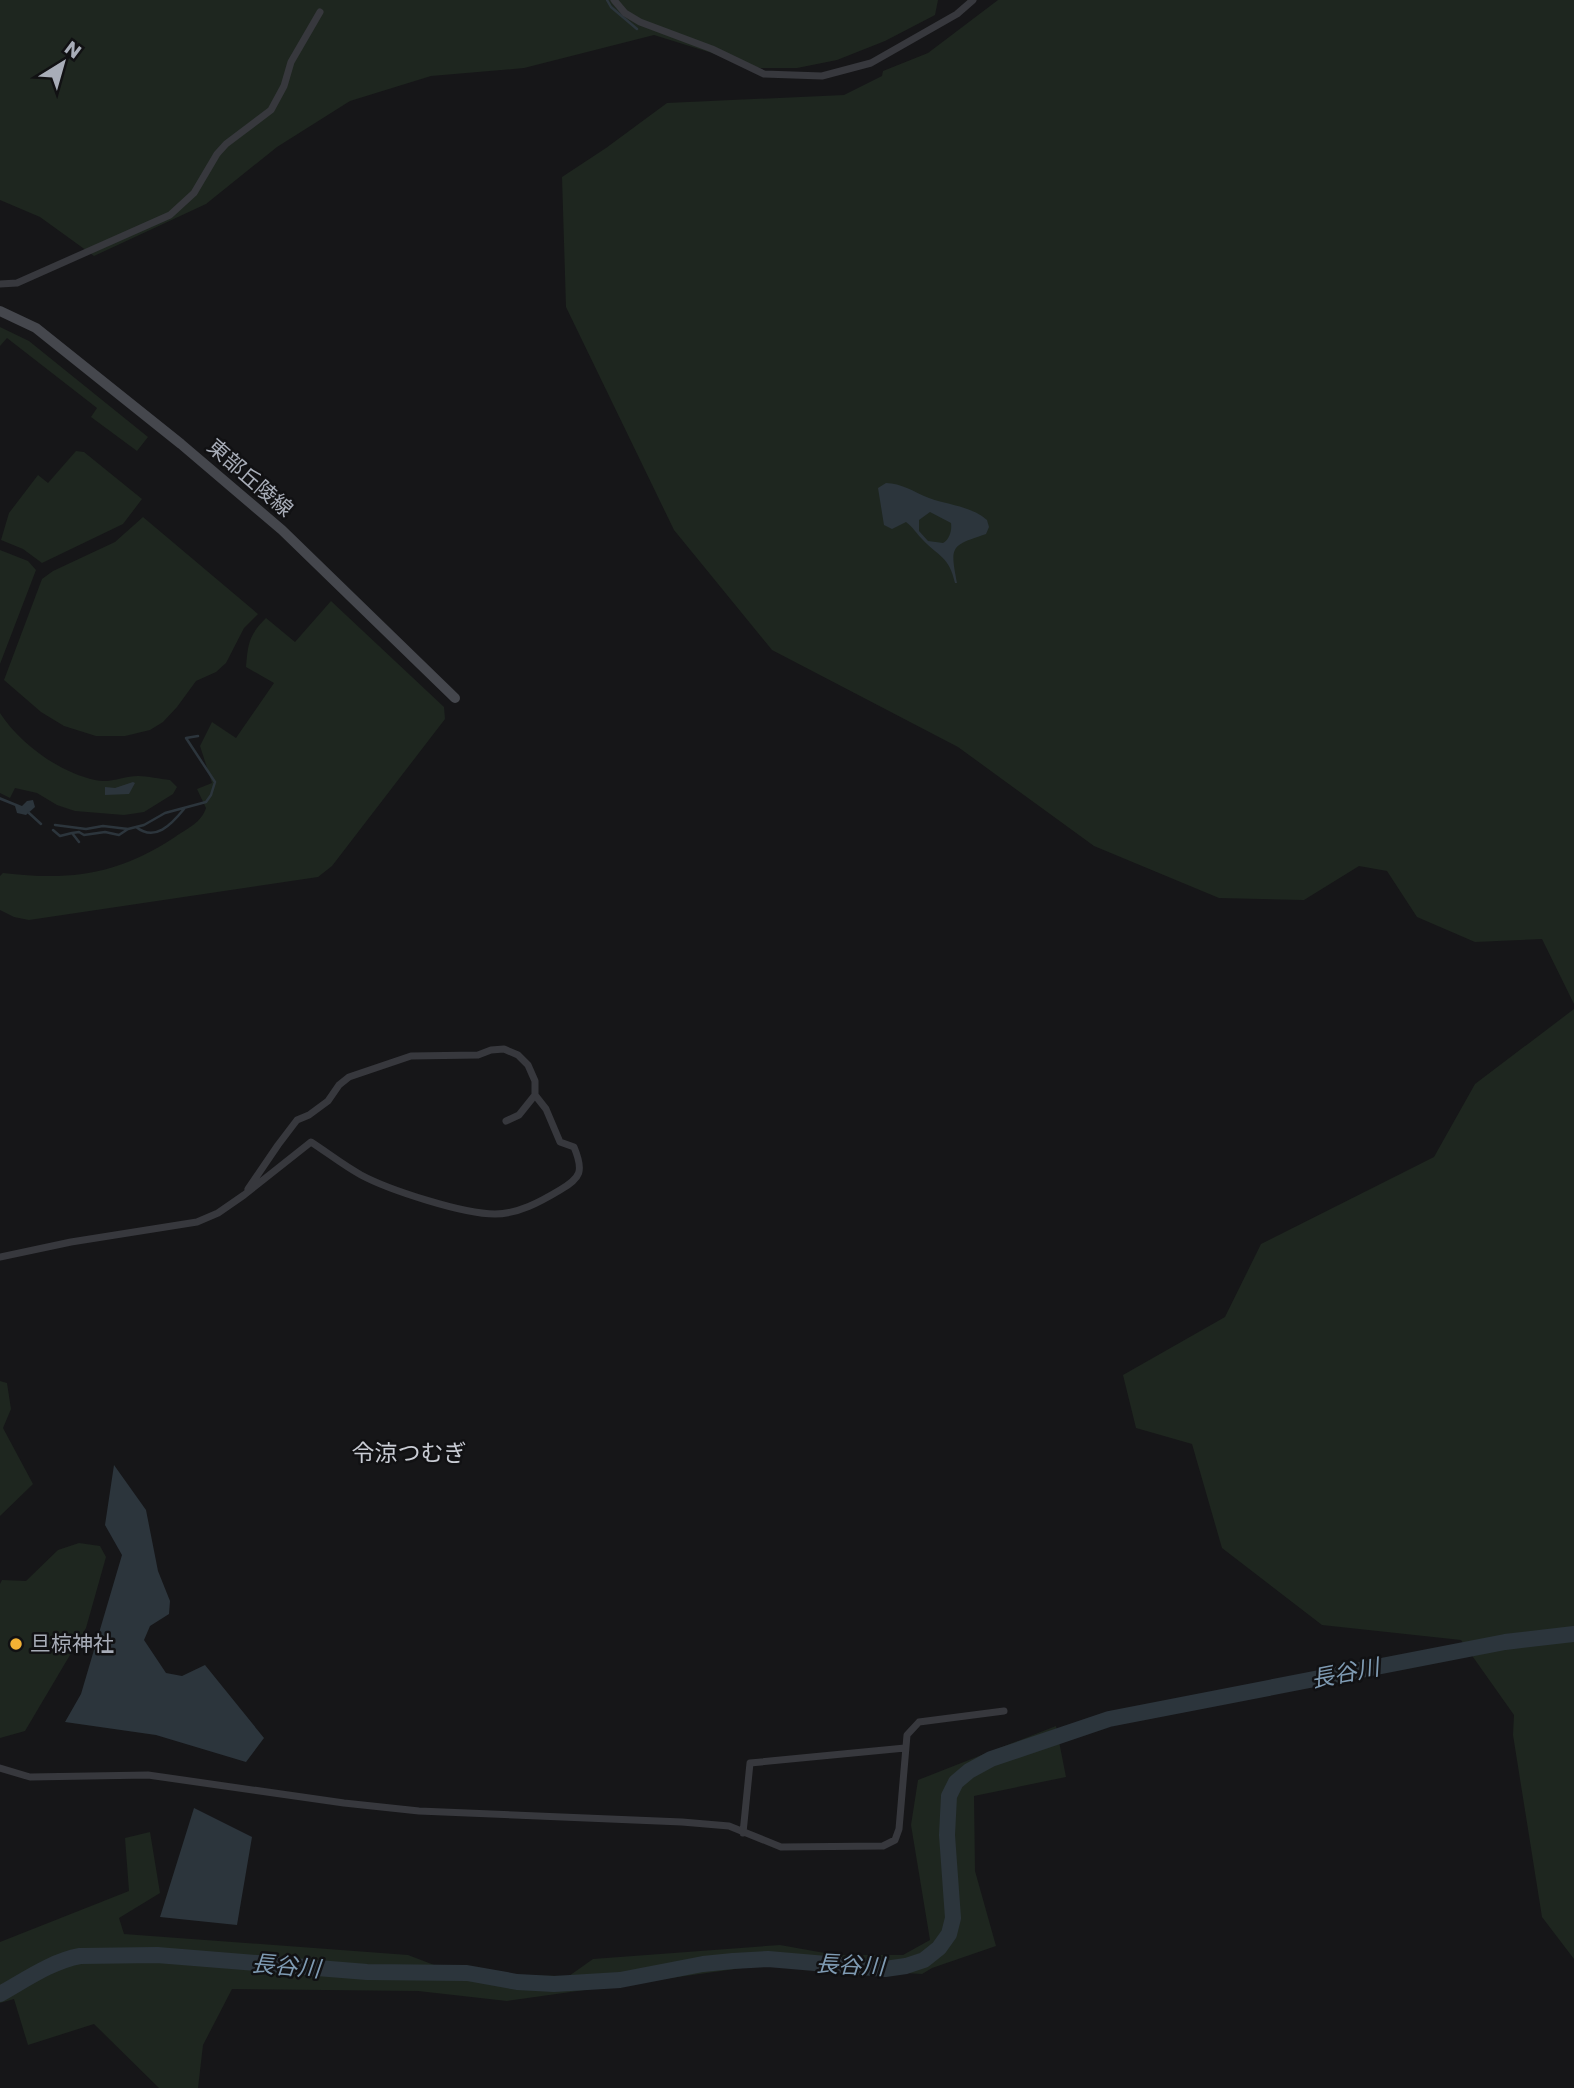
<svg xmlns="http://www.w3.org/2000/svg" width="1574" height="2088" viewBox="0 0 1574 2088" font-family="Poppins,'Noto Sans JP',sans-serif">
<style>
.green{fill:#1e261f}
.water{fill:#2c353c;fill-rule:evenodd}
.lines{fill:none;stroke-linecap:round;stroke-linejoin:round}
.stream{stroke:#2c353c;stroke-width:2.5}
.river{stroke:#2c353c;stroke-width:16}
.street{stroke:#37383d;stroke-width:7}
.secondary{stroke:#45474d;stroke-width:10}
.poi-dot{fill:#f2b134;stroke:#111113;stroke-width:2.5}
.labels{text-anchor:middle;stroke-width:5;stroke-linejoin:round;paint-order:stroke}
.street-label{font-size:21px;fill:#a8adb8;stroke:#111113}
.poi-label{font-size:21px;fill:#a8adb8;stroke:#111113;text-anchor:start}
.neighbourhood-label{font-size:23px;fill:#c9ccd4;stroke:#111113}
.water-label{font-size:23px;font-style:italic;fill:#7f9bb3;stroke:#111113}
</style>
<rect width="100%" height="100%" fill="#161618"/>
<path class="green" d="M0,0H938L935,15L885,41L837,60L797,68H760L654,35L524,68L431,76L350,101L277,147L206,204L94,256L40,217L0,200Z
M998,0H1574V1004L1542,939L1475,942L1417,917L1387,871L1359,866L1304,900L1219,898L1094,846L958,747L772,650L674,530L566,307L562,177L606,148L667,103L844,95L882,76L883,71L928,53Z
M0,327L29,341L148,437L137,451L91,417L97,408L7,338L0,346Z
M76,451L84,452L142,499L123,524L42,563L23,549L1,540L9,513L38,475L48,483Z
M143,517L258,614L244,628L226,663L216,672L196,681L177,707L163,722L150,730L125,736H96L64,726L41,712L4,680L42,579L53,571L115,542Z
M0,550L28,561L36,570L0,664Z
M331,601L444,707L445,719L332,866L318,877L29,920L14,917L0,910V876L3,873C71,881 117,875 175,837C188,828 201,823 206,808L197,789L212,783L200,746L212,722L236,738L274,683L246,667C248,643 249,635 266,618L295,642Z
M0,713C20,744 59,772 95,780C109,784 124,776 138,776C148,776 160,779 170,780L177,787L173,794L144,812L124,815L75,811L57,805L37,793L15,788L10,798L0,793Z
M1574,1009V1959L1542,1917L1513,1735L1514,1715L1461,1640L1322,1625L1222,1548L1192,1444L1136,1428L1123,1375L1225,1317L1261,1244L1434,1157L1475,1084Z
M0,1381L7,1383L11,1409L3,1428L33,1484L0,1516Z
M79,1543L100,1546L106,1557L86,1628L25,1731L0,1738V1584L2,1580L26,1581L58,1550Z
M1056,1726L1066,1777L974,1796L975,1871L996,1946L932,1968L922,1974L764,1965L507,2001L418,1991L232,1989L203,2045L198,2088H159L94,2024L28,2045L14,1999L0,2003V1942L129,1891L125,1838L150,1832L160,1893L119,1918L124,1934L408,1955L442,1968L517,1975L569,1976L593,1959L780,1945L836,1955H903L930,1940L911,1825L918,1780Z"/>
<path class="water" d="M886,483C901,483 914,492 929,498C948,505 971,506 987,520L989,527L986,534C950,546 950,546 957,583H955C949,556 939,557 922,539C916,533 913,527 906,522L892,529L884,525L878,488ZM930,512L951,523C952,530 950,539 943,543L928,541L919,531V520Z
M133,782L135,783L129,794L105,795V787L115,788Z
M0,797L22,806L27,801L33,800L35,807L26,815L17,813L15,806L0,800Z
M114,1465L146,1510L158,1571L170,1601L169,1614L150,1626L144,1640L166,1673L182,1676L205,1665L264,1738L246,1762L156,1735L65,1722L81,1694L122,1555L105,1525Z
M194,1808L252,1837L237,1925L160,1917Z"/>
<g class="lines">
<path class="stream" d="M607,0L611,7L637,29
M29,813L41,824
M55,825L86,829L103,826L128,829L144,825L165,813L206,802L211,795L215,782L186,738L198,736
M136,827C155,842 171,825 184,809
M53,830L60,836L72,833L79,842
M72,833L79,832L84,835L105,832L119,835L128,829"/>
<path class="river" d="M0,1994C25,1980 52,1961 80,1956L157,1955L367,1972L467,1973L517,1982L554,1984L620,1980L703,1964L733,1961L768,1959L885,1969L906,1966L924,1960L939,1948L949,1934L953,1918L947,1835L949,1796L956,1782L969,1771L991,1759L1109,1719L1505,1642L1574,1634"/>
<path class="street" d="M614,0L625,13L640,22L712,49L764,74L822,76L871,63L957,14L973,0
M0,284L17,283L170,215L194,193L217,154L226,144L271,110L284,86L291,62L320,12
M248,1189L278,1145L297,1120L309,1115L328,1101L339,1085L349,1077L411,1056L478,1055L491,1050L504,1049L518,1055L528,1065L535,1081V1095L519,1115L506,1121
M0,1257L71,1242L197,1222L218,1213L244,1195L311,1142C328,1153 343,1165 361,1175C389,1190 463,1214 495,1214C518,1214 540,1202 560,1190C581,1178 584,1171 574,1147L560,1142L546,1109L535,1095
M0,1768L30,1777L148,1775L344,1803L419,1811L682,1822L729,1826L781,1847L883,1846L895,1840L899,1829L907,1735L919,1722L1004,1711
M743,1833L750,1763L905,1748"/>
<path class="secondary" d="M0,311L36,328L181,444L282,530L455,698"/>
</g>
<circle class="poi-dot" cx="16" cy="1644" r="7"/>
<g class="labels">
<g class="street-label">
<text transform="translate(250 478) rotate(41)" y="7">東部丘陵線</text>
</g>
<g class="poi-label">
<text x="30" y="1651">旦椋神社</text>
</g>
<g class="neighbourhood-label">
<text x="409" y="1461">令涼つむぎ</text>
</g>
<g class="water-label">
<text transform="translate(1345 1673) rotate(-11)" y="8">長谷川</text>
<text transform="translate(850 1965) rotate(3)" y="8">長谷川</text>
<text transform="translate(286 1966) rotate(5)" y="8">長谷川</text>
</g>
</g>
<g transform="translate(63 63) rotate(37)" stroke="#111113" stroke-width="5" paint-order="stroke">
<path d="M0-5L12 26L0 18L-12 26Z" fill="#a8adb8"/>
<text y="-10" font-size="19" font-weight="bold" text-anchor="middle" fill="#a8adb8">N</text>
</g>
</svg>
